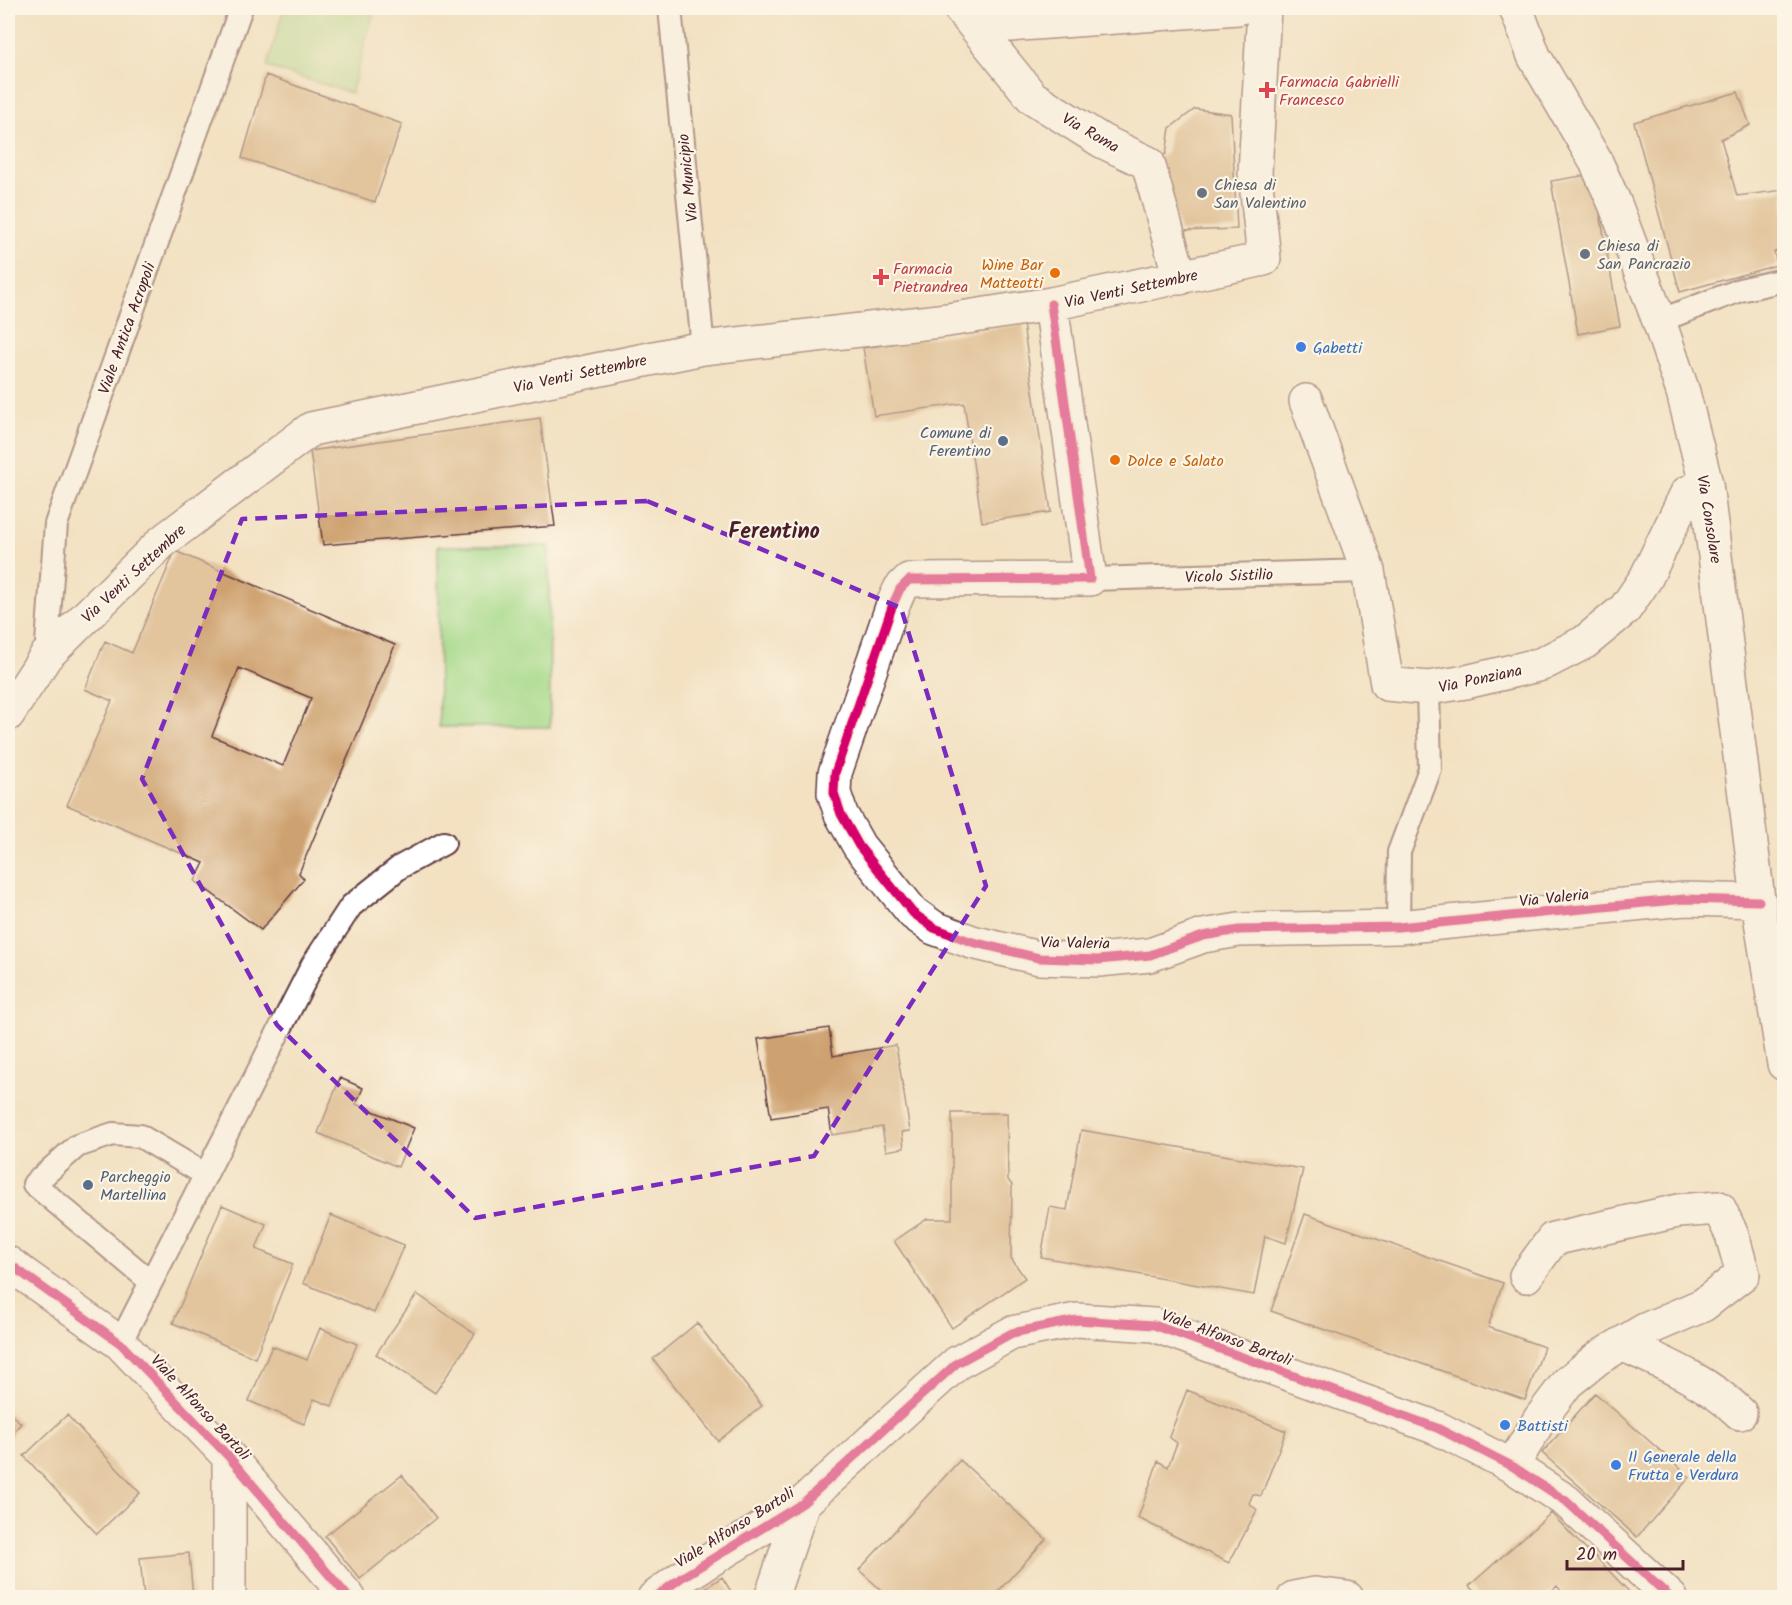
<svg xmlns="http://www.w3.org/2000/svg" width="1792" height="1605" viewBox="0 0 1792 1605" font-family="Kalam,sans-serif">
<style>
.green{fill:#a5d989;stroke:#787c5a;stroke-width:1.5}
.building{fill:#cea16f;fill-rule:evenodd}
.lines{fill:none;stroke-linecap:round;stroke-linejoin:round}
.lane-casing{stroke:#633c42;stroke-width:26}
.street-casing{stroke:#633c42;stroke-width:36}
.lane{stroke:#fff;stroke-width:22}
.street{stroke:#fff;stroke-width:33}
.cycleway-casing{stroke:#fcf5e5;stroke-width:13}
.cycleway{stroke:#d6006c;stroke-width:9}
.marked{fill:none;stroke:#7b2cbf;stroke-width:4.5;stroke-dasharray:12 8;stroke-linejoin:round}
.health-dot{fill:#e0444e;stroke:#fcf5e5;stroke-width:2}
.worship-dot{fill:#6b7280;stroke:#fcf5e5;stroke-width:2}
.food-dot{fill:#e8710a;stroke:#fcf5e5;stroke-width:2}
.shop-dot{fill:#3f7fe0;stroke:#fcf5e5;stroke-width:2}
.service-dot{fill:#5c6f8a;stroke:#fcf5e5;stroke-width:2}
.labels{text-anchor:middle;stroke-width:4.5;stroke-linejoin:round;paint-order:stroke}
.health-label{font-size:16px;fill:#be3a42;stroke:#fcf5e5;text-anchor:start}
.street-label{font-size:16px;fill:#4a1f2b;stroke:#fcf5e5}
.worship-label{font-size:16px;fill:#5b616d;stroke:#fcf5e5;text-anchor:start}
.food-label{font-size:16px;fill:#c56008;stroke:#fcf5e5;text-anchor:end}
.shop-label{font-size:16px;fill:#366cbe;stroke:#fcf5e5;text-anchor:start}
.service-label{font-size:16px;fill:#4e5e75;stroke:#fcf5e5;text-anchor:end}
.district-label{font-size:22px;font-weight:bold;fill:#4a1f2b;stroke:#fcf5e5}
</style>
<rect width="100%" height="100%" fill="#fcf5e5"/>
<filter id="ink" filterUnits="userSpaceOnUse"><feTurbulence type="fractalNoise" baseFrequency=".0167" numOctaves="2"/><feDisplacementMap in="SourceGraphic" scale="12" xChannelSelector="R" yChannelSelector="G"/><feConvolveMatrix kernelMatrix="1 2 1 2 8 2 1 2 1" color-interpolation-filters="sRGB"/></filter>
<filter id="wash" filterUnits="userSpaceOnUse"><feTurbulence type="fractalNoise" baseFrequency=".008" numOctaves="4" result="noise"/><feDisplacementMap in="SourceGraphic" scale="24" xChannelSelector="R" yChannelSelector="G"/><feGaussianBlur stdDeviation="1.35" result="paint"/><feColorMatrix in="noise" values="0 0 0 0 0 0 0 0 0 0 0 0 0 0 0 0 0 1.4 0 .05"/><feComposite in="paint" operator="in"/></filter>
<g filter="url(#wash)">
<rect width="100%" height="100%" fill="#f3e1c2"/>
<path class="green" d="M284,8H375L351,93L267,67Z
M438,546H549L550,727H439Z"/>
<g id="blocks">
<path class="building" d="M266,75L402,124L375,202L242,158Z
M1738,92L1750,125L1721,139L1737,196L1784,190V249L1774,252L1777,265L1680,292L1634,122Z
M1195,109L1231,114L1237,229L1180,231L1157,158L1166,154L1170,128Z
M1593,174L1620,326L1578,334L1551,181Z
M1023,324L1051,512L982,522L964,403L874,416L863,348Z
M540,418L555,526L323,545L310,451Z
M175,551L395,645L299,873L304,879L261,930L195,881L204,863L67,805L112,701L85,689L105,641L132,653ZM239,668L311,698L283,766L212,736Z
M829,1028L833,1056L896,1045L910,1131L902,1132L904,1148L886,1151L882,1127L832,1135L828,1109L771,1118L758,1039Z
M340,1078L363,1088L356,1104L414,1128L398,1167L318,1133Z
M952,1113H1007L1008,1180L1012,1185L1011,1258L1025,1278L952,1328L894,1241L927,1219H952Z
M1081,1130L1303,1169L1286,1243L1265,1236L1254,1295L1041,1257L1050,1207L1067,1210Z
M222,1205L266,1224L256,1249L293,1264L255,1358L173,1323Z
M1305,1214L1503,1283L1488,1327L1544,1347L1525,1400L1271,1311Z
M331,1215L404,1245L374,1313L303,1283Z
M417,1294L475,1334L435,1393L376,1354Z
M697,1323L762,1406L718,1441L653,1359Z
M320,1328L357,1344L332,1406L314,1399L304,1424L249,1401L272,1346L307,1360Z
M1187,1390L1286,1431L1261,1496L1253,1494L1249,1503L1257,1510L1229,1563L1138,1518L1158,1461L1168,1467L1177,1443L1169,1437Z
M1595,1393L1690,1477L1637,1537L1542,1453Z
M8,1412L21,1423L8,1439Z
M67,1415L140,1493L97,1534L24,1456Z
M960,1460L1046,1539L992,1598H890L859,1570Z
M402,1475L436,1518L360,1579L325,1536Z
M1551,1513L1592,1556L1593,1554L1635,1598H1567L1557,1586L1543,1598H1480L1469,1586Z
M189,1553L193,1598H144L140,1558Z
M722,1577L735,1598H690Z"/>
</g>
</g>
<g filter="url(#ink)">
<use href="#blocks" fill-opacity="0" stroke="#633c42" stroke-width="1.5"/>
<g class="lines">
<defs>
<path id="lane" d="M670,8L703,348
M1659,321L1740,290L1784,280
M1090,579L1368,571
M46,656L56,524L241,8
M1398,927L1399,852L1430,769L1428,688
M151,1282L34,1184L77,1146L113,1134L140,1136L206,1175
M120,1343L313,964L351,906L400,867L444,843"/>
<path id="street" d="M960,8L1032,97L1102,141L1148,163L1180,278
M972,8L996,26L1238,8
M1516,8L1534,56L1596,162L1615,204L1659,321L1683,392L1706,484L1760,915L1784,1064
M1051,304L1090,579L909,580L900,589L893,604L835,773L834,793L841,814L859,846L913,913L934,928L972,942L1039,958L1098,960L1150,955L1203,936L1239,930L1398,927L1685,899L1759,901
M1306,401L1368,571L1387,684L1428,688L1466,682L1542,664L1585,642L1625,609L1646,578L1687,493L1706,484
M8,714L46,656L162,542L311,429L703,348L948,320L1051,304L1264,259L1255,173L1264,8
M8,1263L120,1343L229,1457L349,1598
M1622,1344C1663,1363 1707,1381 1740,1413
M1512,1466L1540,1419L1567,1383L1598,1358L1645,1330L1703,1305L1743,1274L1732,1235L1719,1208L1678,1211L1553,1239L1526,1276
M229,1598V1457
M654,1598L681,1578L803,1503L957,1363L1012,1333L1077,1320L1154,1325L1437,1428L1512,1466L1566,1501L1671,1598
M771,1598L803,1503
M1294,1598L1315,1594L1347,1598"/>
</defs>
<use href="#lane" class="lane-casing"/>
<use href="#street" class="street-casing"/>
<use href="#lane" class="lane"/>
<use href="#street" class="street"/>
<defs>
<path id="cycleway" d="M1051,304L1090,579L909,580L900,589L893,604L835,773L834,793L841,814L859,846L913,913L934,928L972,942L1039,958L1098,960L1150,955L1203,936L1239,930L1398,927L1685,899L1759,901
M8,1263L120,1343L229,1457L349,1598
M654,1598L681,1578L803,1503L957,1363L1012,1333L1077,1320L1154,1325L1437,1428L1512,1466L1566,1501L1671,1598"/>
</defs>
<use href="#cycleway" class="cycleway-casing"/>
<use href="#cycleway" class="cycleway"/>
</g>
</g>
<path d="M0 0H1792V1605H0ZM647,501L901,608L986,886L814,1156L475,1218L277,1025L142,779L242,519Z" fill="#f3e1c2" fill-opacity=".55" fill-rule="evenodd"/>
<path class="marked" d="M647,501L901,608L986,886L814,1156L475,1218L277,1025L142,779L242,519Z"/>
<g class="health-dot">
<path d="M1264 81h6v6h6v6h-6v6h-6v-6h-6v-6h6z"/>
<path d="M878 268h6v6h6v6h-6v6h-6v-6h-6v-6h6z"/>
</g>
<g class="worship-dot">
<circle cx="1202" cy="193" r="6"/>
<circle cx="1585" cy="254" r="6"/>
</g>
<g class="food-dot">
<circle cx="1055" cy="273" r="6"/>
<circle cx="1115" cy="460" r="6"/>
</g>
<g class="shop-dot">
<circle cx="1301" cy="347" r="6"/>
<circle cx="1505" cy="1425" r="6"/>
<circle cx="1616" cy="1465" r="6"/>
</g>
<g class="service-dot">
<circle cx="1003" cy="441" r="6"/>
<circle cx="88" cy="1185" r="6"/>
</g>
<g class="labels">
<g class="health-label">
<text x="1279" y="87">Farmacia Gabrielli<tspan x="1279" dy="18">Francesco</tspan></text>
<text x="893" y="274">Farmacia<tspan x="893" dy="18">Pietrandrea</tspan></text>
</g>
<g class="street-label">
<text transform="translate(1091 132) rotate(30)" y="6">Via Roma</text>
<text transform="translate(687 178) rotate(-96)" y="6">Via Municipio</text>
<text transform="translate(1131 288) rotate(-12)" y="6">Via Venti Settembre</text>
<text transform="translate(126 328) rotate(-70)" y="6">Viale Antica Acropoli</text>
<text transform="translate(580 373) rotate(-12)" y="6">Via Venti Settembre</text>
<text transform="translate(1710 519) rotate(81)" y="6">Via Consolare</text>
<text transform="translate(133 573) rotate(-43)" y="6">Via Venti Settembre</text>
<text transform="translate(1229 575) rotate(-2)" y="6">Vicolo Sistilio</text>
<text transform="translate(1480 678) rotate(-12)" y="6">Via Ponziana</text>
<text transform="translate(1554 897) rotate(-6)" y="6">Via Valeria</text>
<text transform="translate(1075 942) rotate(1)" y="6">Via Valeria</text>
<text transform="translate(1227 1337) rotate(20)" y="6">Viale Alfonso Bartoli</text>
<text transform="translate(201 1407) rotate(47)" y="6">Viale Alfonso Bartoli</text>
<text transform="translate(734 1527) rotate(-32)" y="6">Viale Alfonso Bartoli</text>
</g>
<g class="worship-label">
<text x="1214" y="190">Chiesa di<tspan x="1214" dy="18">San Valentino</tspan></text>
<text x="1597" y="251">Chiesa di<tspan x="1597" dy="18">San Pancrazio</tspan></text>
</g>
<g class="food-label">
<text x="1043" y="270">Wine Bar<tspan x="1043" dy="18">Matteotti</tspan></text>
<text x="1127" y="466" text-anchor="start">Dolce e Salato</text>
</g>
<g class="shop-label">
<text x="1313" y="353">Gabetti</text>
<text x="1517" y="1431">Battisti</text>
<text x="1628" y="1462">Il Generale della<tspan x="1628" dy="18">Frutta e Verdura</tspan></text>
</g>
<g class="service-label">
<text x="991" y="438">Comune di<tspan x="991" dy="18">Ferentino</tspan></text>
<text x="100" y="1182" text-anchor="start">Parcheggio<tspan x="100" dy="18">Martellina</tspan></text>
</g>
<g class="district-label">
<text x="774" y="538">Ferentino</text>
</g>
</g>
<rect width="1792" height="1605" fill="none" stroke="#fcf5e5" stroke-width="30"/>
<path d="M1567 1560v9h116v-9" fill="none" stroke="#4a1f2b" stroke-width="3"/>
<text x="1576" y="1560" font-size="18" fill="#4a1f2b" stroke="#fcf5e5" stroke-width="4.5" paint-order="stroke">20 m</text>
</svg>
